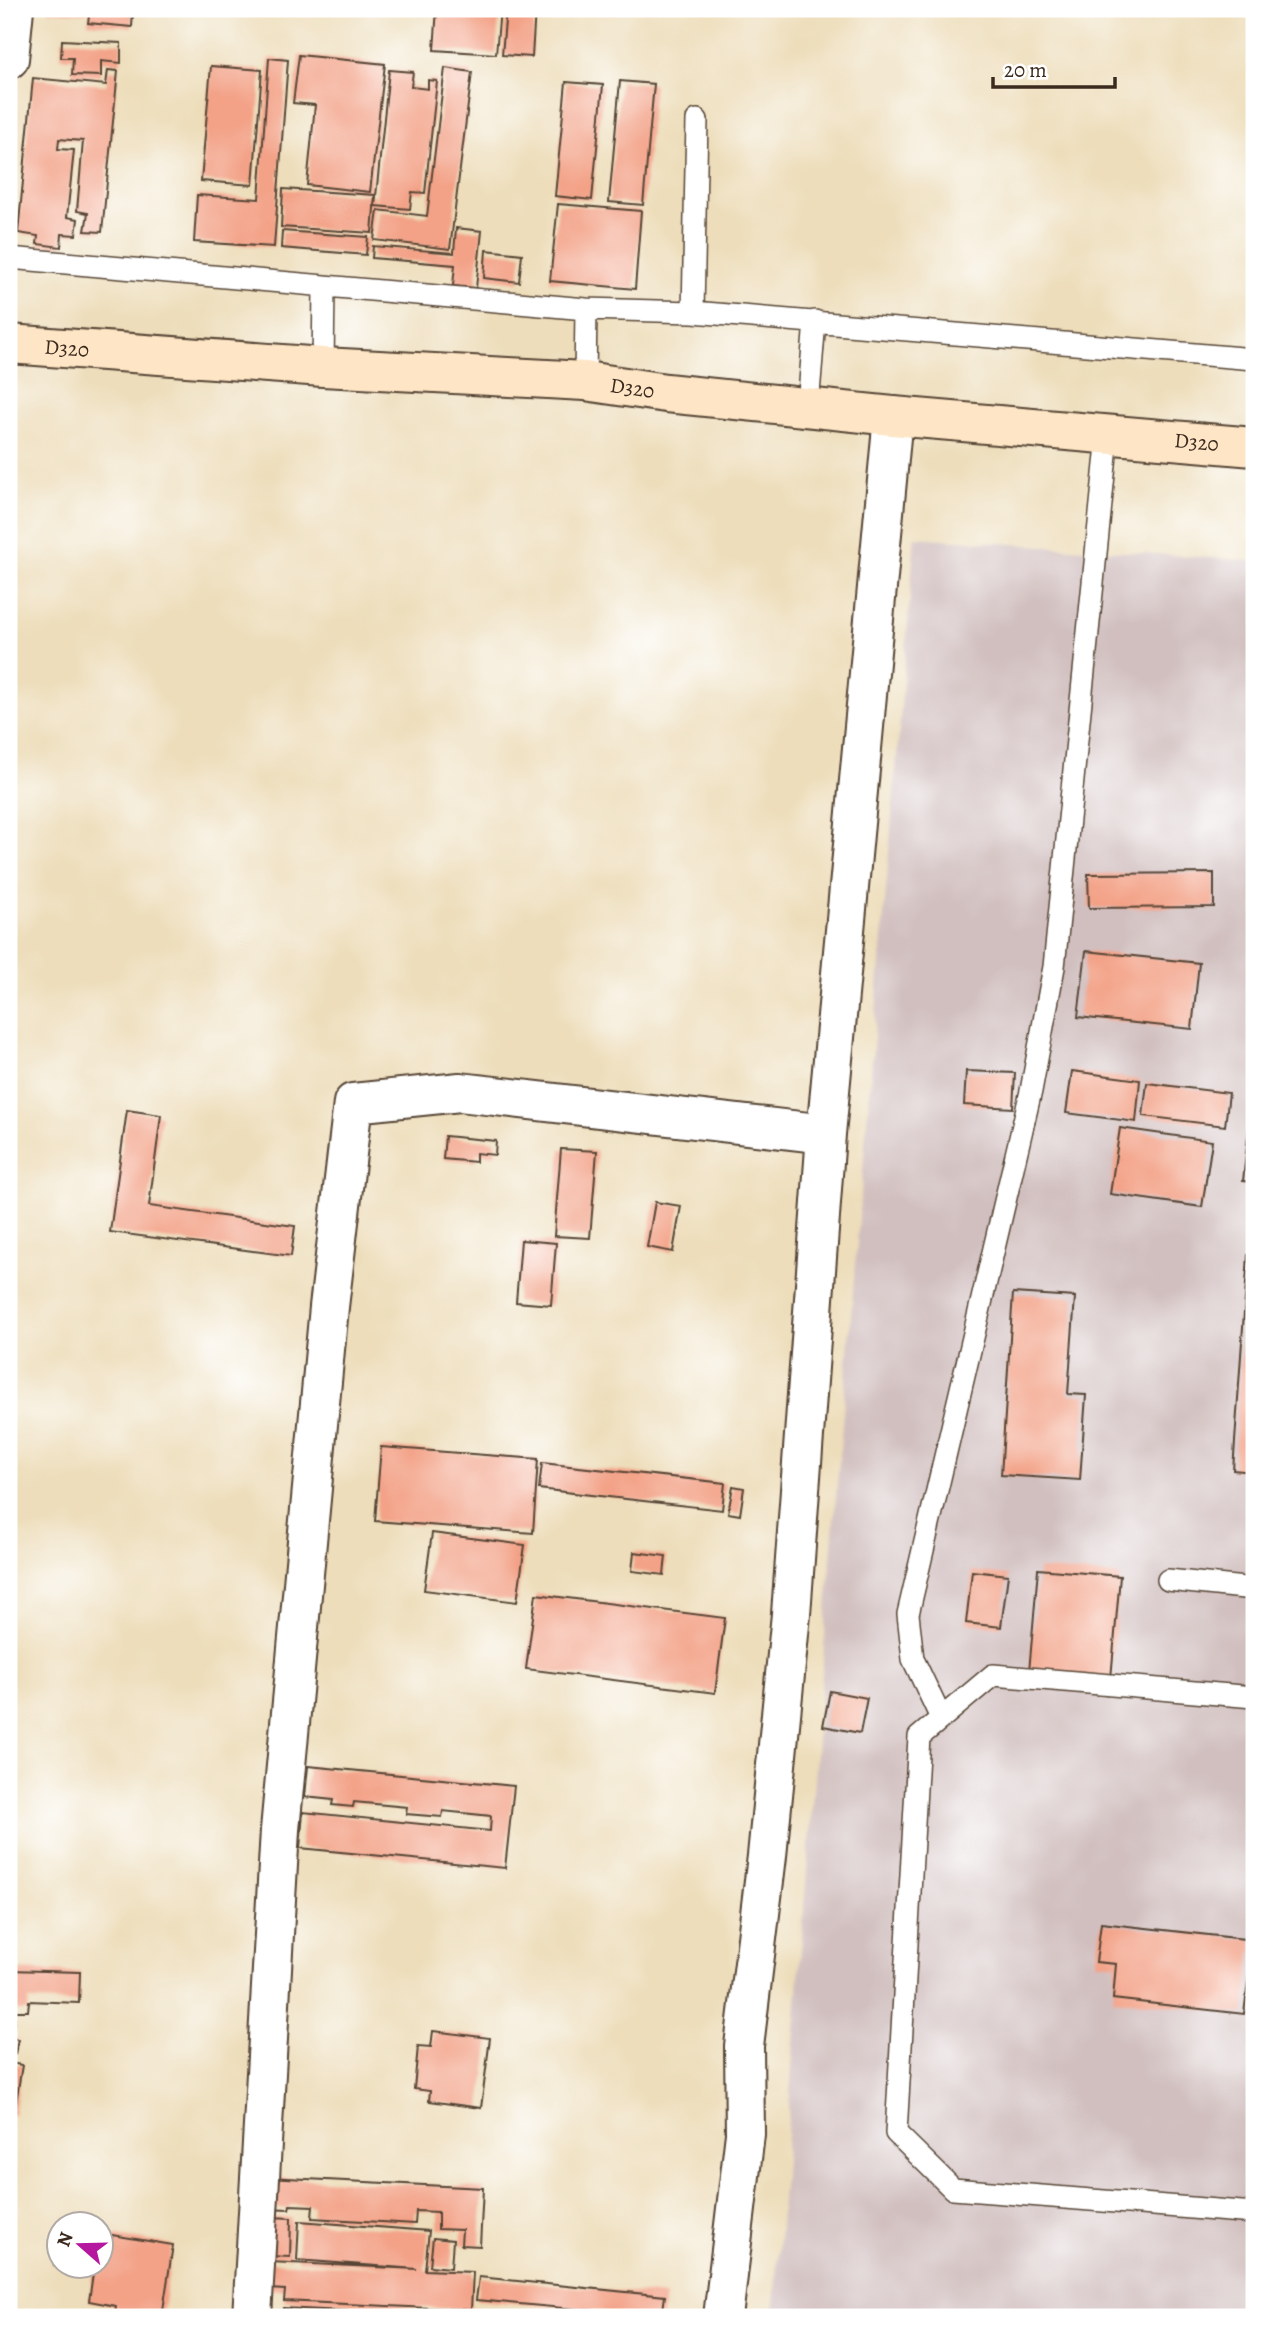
<svg xmlns="http://www.w3.org/2000/svg" width="1263" height="2326" viewBox="0 0 1263 2326" font-family="Alegreya,serif">
<style>
.industrial{fill:#d1bfbf}
.building{fill:#f3a287}
.lines{fill:none;stroke-linecap:round;stroke-linejoin:round}
.lane-casing{stroke:#564535;stroke-width:24}
.street-casing{stroke:#564535;stroke-width:42}
.secondary-casing{stroke:#564535;stroke-width:42}
.lane{stroke:#fff;stroke-width:21}
.street{stroke:#fff;stroke-width:38}
.secondary{stroke:#fde5c5;stroke-width:38}
.labels{text-anchor:middle;stroke-width:5;stroke-linejoin:round;paint-order:stroke}
.street-label{font-size:21px;fill:#3b2a1e;stroke:#fff}
</style>
<rect width="100%" height="100%" fill="#fff"/>
<filter id="ink" filterUnits="userSpaceOnUse"><feTurbulence type="fractalNoise" baseFrequency=".0143" numOctaves="2"/><feDisplacementMap in="SourceGraphic" scale="14" xChannelSelector="R" yChannelSelector="G"/><feConvolveMatrix kernelMatrix="1 2 1 2 8 2 1 2 1" color-interpolation-filters="sRGB"/></filter>
<filter id="wash" filterUnits="userSpaceOnUse"><feTurbulence type="fractalNoise" baseFrequency=".00686" numOctaves="4" result="noise"/><feDisplacementMap in="SourceGraphic" scale="28" xChannelSelector="R" yChannelSelector="G"/><feGaussianBlur stdDeviation="1.57" result="paint"/><feColorMatrix in="noise" values="0 0 0 0 0 0 0 0 0 0 0 0 0 0 0 0 0 1.4 0 .05"/><feComposite in="paint" operator="in"/></filter>
<g filter="url(#wash)">
<rect width="100%" height="100%" fill="#edddba"/>
<path class="industrial" d="M915,537L1254,561V2317H773L829,1583Z"/>
<g id="blocks">
<path class="building" d="M49,9H87L86,13L49,11Z
M90,9L133,12L132,27L88,23Z
M437,9H500L496,54L434,50Z
M506,9H535L532,57L502,55Z
M62,40L121,43V63L101,61V76L72,75L73,58H61Z
M299,55L385,64L370,192L307,185L315,105L293,103Z
M269,58L288,60L274,247L194,242L197,195L259,199Z
M211,66L262,70L253,185L201,181Z
M445,68L472,72L450,249L374,240L378,210L427,216Z
M108,70L118,71L102,232L85,231L88,213L77,211L83,141L59,139L58,149L74,150L67,217L78,219L76,235L62,234L61,247L37,244L38,236L18,233L33,78L106,85Z
M389,70L413,72L411,87L428,89V80L437,81L425,193L412,192L410,209L375,206Z
M620,81L654,84L643,205L609,202Z
M566,82L603,85L592,200L555,196Z
M283,189L375,195L372,233L281,227Z
M558,204L641,211L635,289L550,281Z
M456,228L482,231L476,288L453,286L455,265L372,258L373,246L454,253Z
M282,231L368,237L366,255L281,248Z
M486,250L522,254L519,282L484,278Z
M1214,873V907L1089,908L1088,874Z
M1086,951L1199,963L1192,1029L1078,1017Z
M966,1071L1015,1073L1013,1108L964,1105Z
M1072,1071L1140,1080L1136,1122L1066,1113Z
M1147,1083L1229,1093L1225,1126L1143,1116Z
M127,1110L161,1115L149,1206L295,1226L291,1256L110,1232Z
M1250,1117H1254V1182L1243,1181Z
M1120,1128L1212,1141L1202,1207L1110,1194Z
M445,1136L496,1141L495,1155L476,1153V1162L443,1159Z
M561,1149L597,1151L590,1238L554,1236Z
M655,1202L681,1206L673,1252L647,1247Z
M521,1240L556,1243L551,1305L516,1302Z
M1248,1255H1254V1472L1233,1470Z
M1013,1293L1075,1297L1068,1394L1086,1395L1080,1480L1001,1475Z
M381,1447L538,1459L533,1533L375,1521Z
M542,1463L725,1483L722,1510L539,1489Z
M733,1486L744,1488L740,1515L728,1513Z
M432,1533L525,1545L517,1602L424,1590Z
M634,1552L666,1556L664,1575L632,1571Z
M1038,1569L1120,1576L1111,1679L1029,1672Z
M972,1571L1008,1575L1001,1627L966,1623Z
M536,1594L725,1618L715,1693L526,1669Z
M830,1691L867,1698L860,1733L823,1726Z
M308,1766L514,1786L505,1868L300,1848L303,1812L490,1831L491,1816L443,1811L442,1817L406,1814L407,1807L354,1802L353,1807L332,1805L333,1800L305,1797Z
M1101,1923L1253,1940L1244,2014L1113,1999L1116,1964L1096,1962Z
M9,1970L80,1972L79,2003L29,2001L28,2011H9Z
M9,2017L15,2018L11,2038L18,2039L15,2054L9,2053Z
M433,2031L490,2038L481,2108L429,2101L430,2091L414,2089L418,2046L431,2047Z
M9,2063L22,2065L14,2115L9,2114Z
M267,2177L483,2188L480,2246L461,2245L462,2230L438,2229V2212L416,2211L415,2224L312,2218L313,2206L290,2205L289,2209L265,2208Z
M271,2217L291,2218L290,2257L270,2256Z
M299,2221L429,2231L425,2270L473,2272L471,2310L284,2301L285,2290L269,2289L270,2262L417,2269L297,2260Z
M58,2228H60V2266H54Z
M112,2235L173,2245L162,2317H133L115,2314L116,2306L89,2301L94,2266H102V2252L109,2253Z
M433,2238L453,2240L451,2268L430,2266Z
M479,2277L665,2296L662,2317L476,2300Z
M283,2308L422,2315V2317H282Z
M478,2313L503,2315V2317H478Z"/>
</g>
</g>
<g filter="url(#ink)">
<use href="#blocks" fill-opacity="0" stroke="#564535" stroke-width="2"/>
<g class="lines">
<defs>
<path id="lane" d="M9,258L586,309L693,312L1254,359
M693,312L697,120
M323,367L324,287
M585,381L586,309
M808,406L815,321
M1168,1580L1254,1589
M1254,1697L993,1675L919,1737L896,2133L953,2189L1254,2213
M941,1718L913,1659L908,1614L1031,1091L1054,967L1108,435"/>
<path id="street" d="M9,59L14,9
M252,2317L280,1830L329,1307L353,1103L460,1092L826,1134
M723,2317L745,2134L744,2046L767,1856L791,1614L826,1134L893,416"/>
<g id="secondary">
<path id="s1" d="M9,344L323,367L585,381L666,393L893,416L1254,447"/>
</g>
</defs>
<use href="#lane" class="lane-casing"/>
<use href="#street" class="street-casing"/>
<use href="#secondary" class="secondary-casing"/>
<use href="#lane" class="lane"/>
<use href="#street" class="street"/>
<use href="#secondary" class="secondary"/>
</g>
</g>
<g class="labels">
<g class="street-label">
<text dy="7" stroke="none"><textPath href="#s1" startOffset="58">D320</textPath></text>
<text dy="7" stroke="none"><textPath href="#s1" startOffset="625">D320</textPath></text>
<text dy="7" stroke="none"><textPath href="#s1" startOffset="1192">D320</textPath></text>
</g>
</g>
<rect width="1263" height="2326" fill="none" stroke="#fff" stroke-width="35"/>
<g transform="translate(80 2245) rotate(290)"><circle r="33" fill="#ffffff" stroke="#b1aaa5" stroke-width="2"/>
<path d="M0-5L12 26L0 18L-12 26Z" fill="#b5179e"/>
<text y="-10" font-size="19" font-weight="bold" text-anchor="middle" fill="#3b2a1e">N</text>
</g>
<path d="M993 77v10h122v-10" fill="none" stroke="#3b2a1e" stroke-width="3.5"/>
<text x="1004" y="77" font-size="21" fill="#3b2a1e" stroke="#ffffff" stroke-width="5" paint-order="stroke">20 m</text>
</svg>
